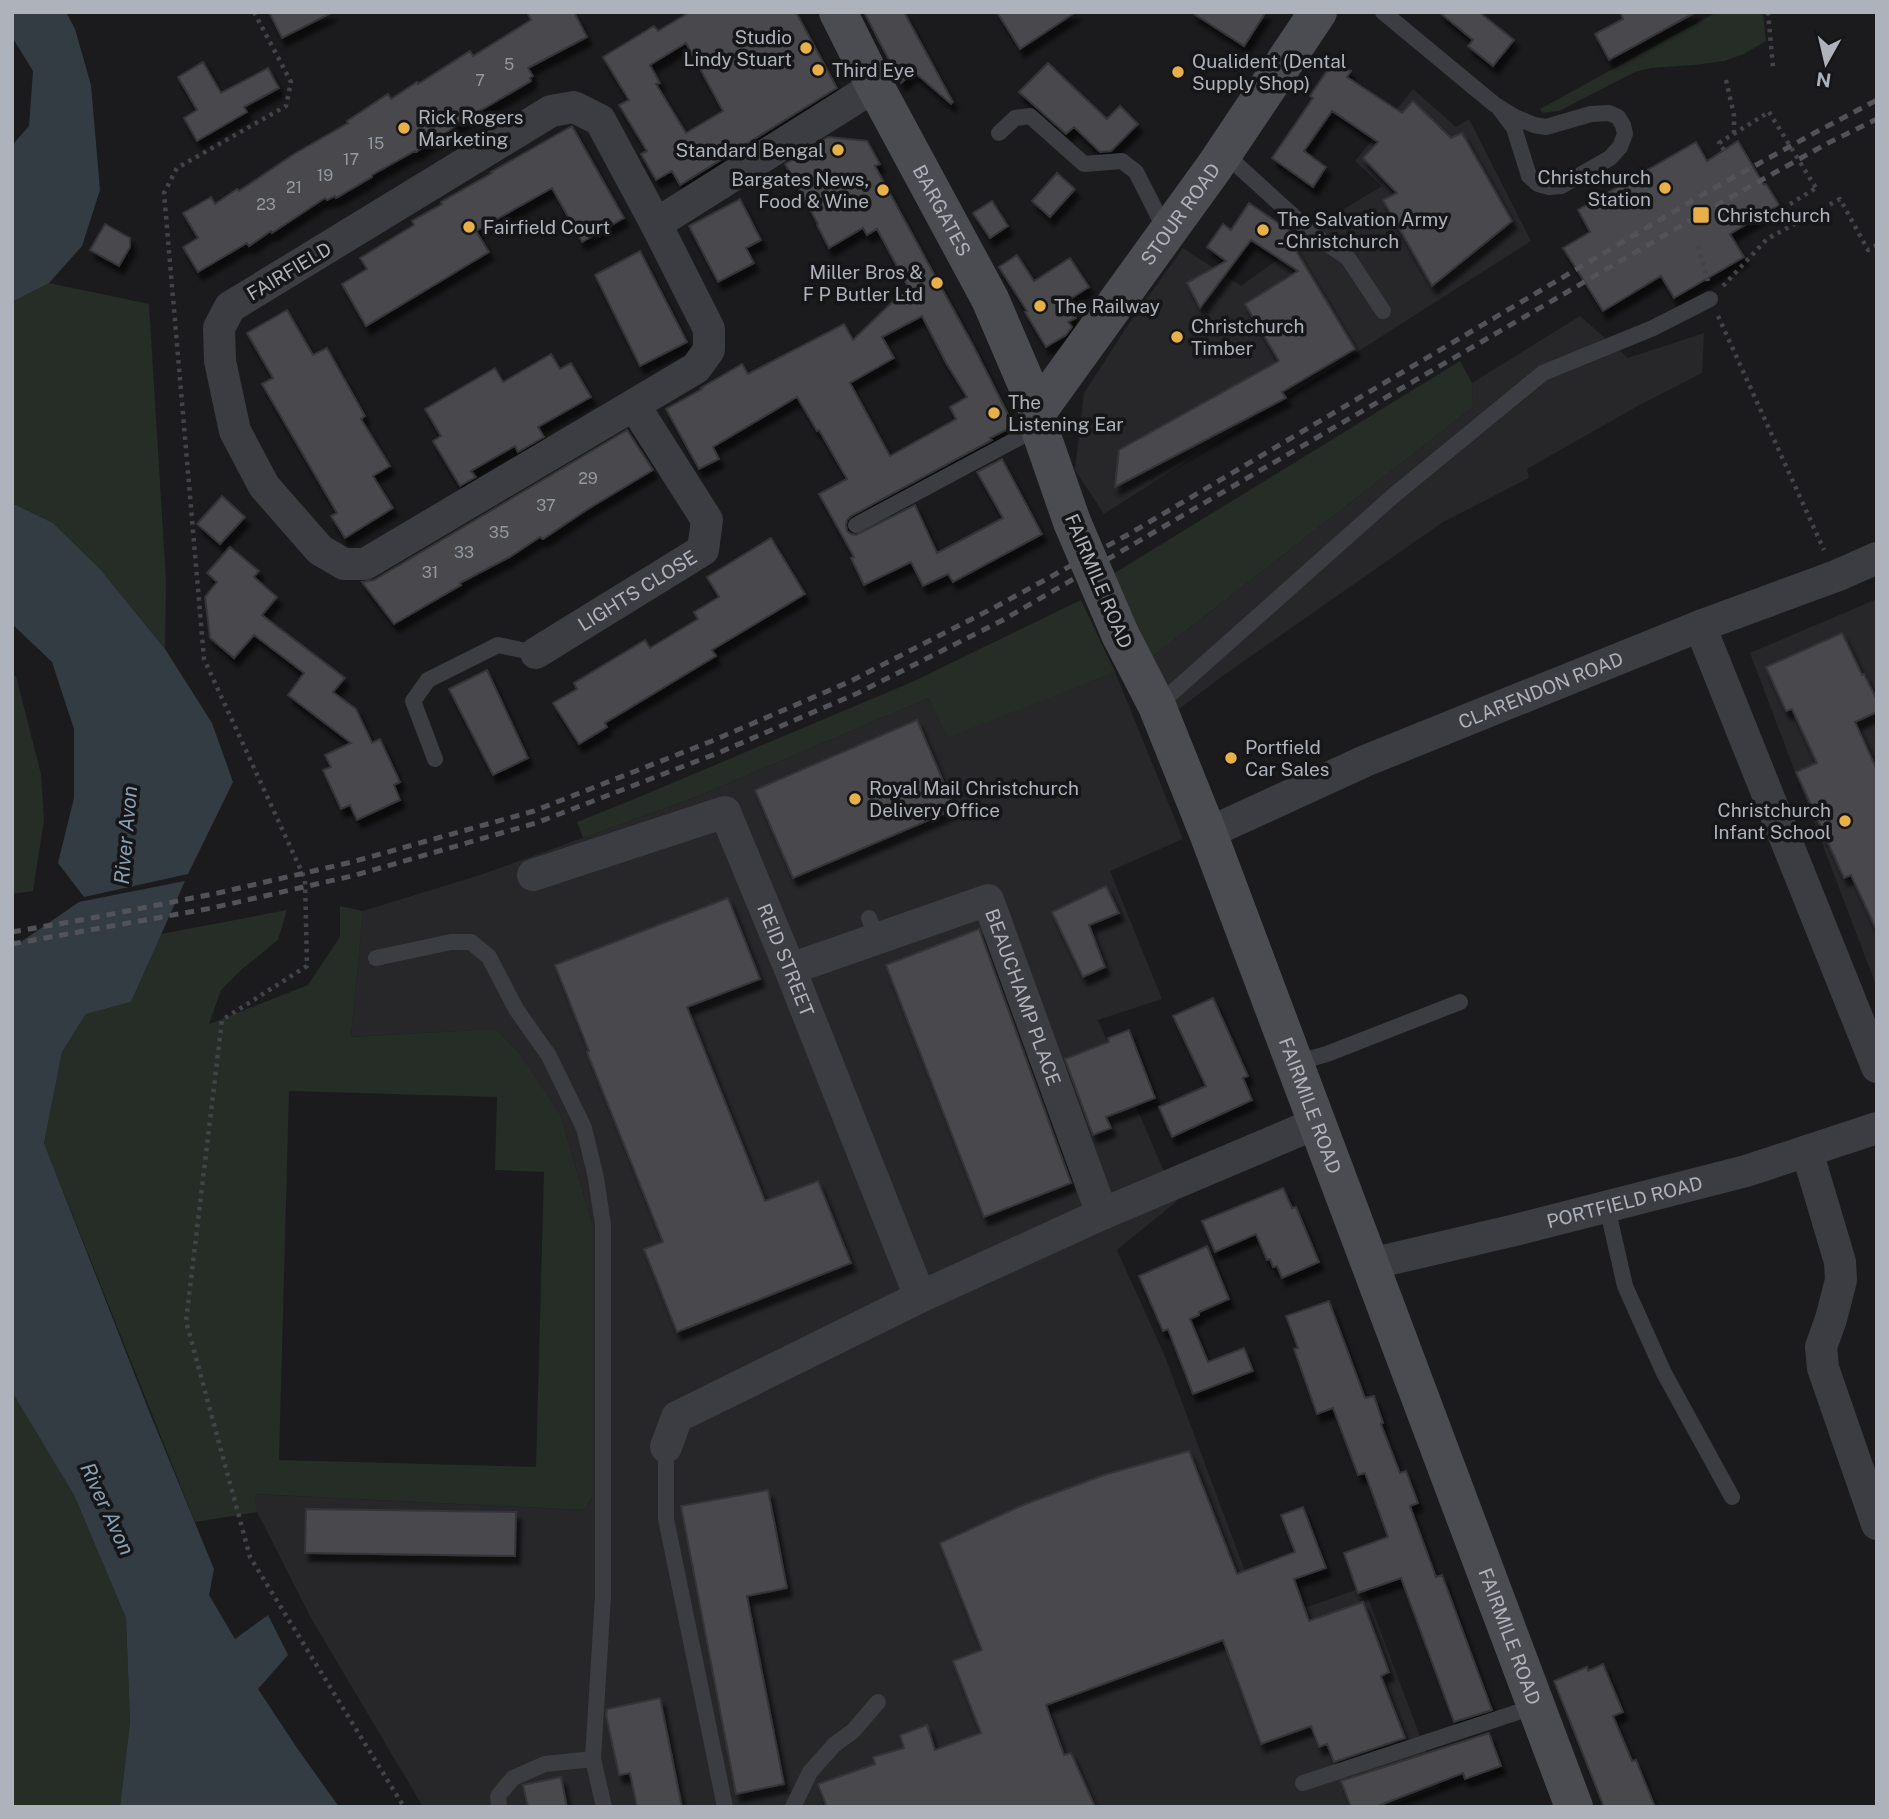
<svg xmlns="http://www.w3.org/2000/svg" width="1889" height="1819" viewBox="0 0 1889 1819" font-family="'Public Sans',sans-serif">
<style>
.built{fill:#27272a}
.green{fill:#252d26;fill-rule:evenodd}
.water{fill:#333c42}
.building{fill:#48484d;stroke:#353539;stroke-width:2;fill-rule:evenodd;filter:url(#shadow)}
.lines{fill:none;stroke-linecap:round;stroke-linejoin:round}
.path{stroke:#424449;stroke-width:4.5;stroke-dasharray:3.5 5;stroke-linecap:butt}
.lane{stroke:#3c3d42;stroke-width:16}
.street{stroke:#3c3d42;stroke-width:32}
.secondary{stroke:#4a4c52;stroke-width:38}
.rail{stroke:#515359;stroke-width:5;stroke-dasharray:9 7;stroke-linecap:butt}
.path-bridge{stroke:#424449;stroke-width:4.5;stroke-dasharray:3.5 5;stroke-linecap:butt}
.secondary-bridge{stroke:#4a4c52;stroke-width:38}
.poi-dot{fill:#e7b049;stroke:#161618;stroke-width:2.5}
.labels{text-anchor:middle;stroke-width:7;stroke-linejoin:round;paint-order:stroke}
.number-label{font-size:16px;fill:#9498a0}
.poi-label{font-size:19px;fill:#aeb2bb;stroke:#161618;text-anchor:start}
.street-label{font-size:19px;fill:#aeb2bb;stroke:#161618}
.water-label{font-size:21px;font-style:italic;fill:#88a0b3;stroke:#161618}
</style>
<defs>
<filter id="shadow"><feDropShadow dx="4.5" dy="8" stdDeviation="2" flood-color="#0009"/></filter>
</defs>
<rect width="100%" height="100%" fill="#1b1b1d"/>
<path class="built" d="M1413,89L1456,127L1469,119L1531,241L1104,514L1075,470L1084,393L1126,328L1183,248L1241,286L1313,234L1319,224L1382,186L1355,161Z
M1580,316L1628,358L1704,333L1702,373L1636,407L1527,469L1529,478L1443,522L1224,675L1179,709L1147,661L1473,407L1472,383Z
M1877,599V988L1750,653Z
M1115,672L1183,839L1110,871L1162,999L1098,1020L1177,1201L1117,1250L1164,1354L1264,1622L1364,1587L1439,1787L1388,1807H423L311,1618L257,1512L254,1494L584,1510L592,1497V1223L560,1114L520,1054L496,1029L351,1037L363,911L480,875L693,798L929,698L947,737Z"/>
<path class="green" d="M1717,12H1763L1766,41L1744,54L1724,61L1694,65L1651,68L1635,72L1559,111L1542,113L1540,109Z
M49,283L149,304L166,581L165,649L100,569L53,523L12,503V302Z
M1460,361L1472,383L1473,407L1147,661L1113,574Z
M1081,600L1115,672L947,738L929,698L693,798L583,838L577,822L632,800L912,682Z
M12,675L16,676L41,774L44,820L33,891L12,894Z
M340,906L363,911L351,1037L496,1029L520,1054L560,1114L592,1223V1497L584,1510L255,1494L257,1512L195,1522L44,1143L62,1052L86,1014L131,1002L161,934L287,910L278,940L241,970L221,990L209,1024L308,985L340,937ZM289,1091L497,1097L495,1170L544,1172L536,1467L279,1460Z
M12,1392L74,1495L126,1618L130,1722L120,1807H12Z"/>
<path class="water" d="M12,12H66L75,29L91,85L100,190L82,246L49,283L12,302V148L15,142L29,126L33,71L12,37Z
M12,503L53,523L100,569L165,649L212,723L233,782L188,874L84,897L58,863L74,798V729L52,662L12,624Z
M185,881L131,1002L86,1014L62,1052L44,1143L149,1411L214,1569L209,1595L235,1639L268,1615L288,1655L258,1689L297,1748L339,1807H120L130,1722L126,1618L74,1495L12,1392V948L79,902Z"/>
<path class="building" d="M269,12H333L282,38Z
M527,12H574L587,37L528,68L533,76L530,78L531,81L478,112L416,152L415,151L372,175V177L336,198L335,196L327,200L325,198L272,233L271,231L249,246L247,243L198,272L183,247L198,238L183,213L211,197L215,204L237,189L239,191L294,154L348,123L347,121L388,94L391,99L417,82L418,84L470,51L473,56L531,20Z
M690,12H796L837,88L680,185L672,171L656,180L641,154L647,151L619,105L629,100L603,57L654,26L658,31ZM686,43L723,111L686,133L656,84L660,83L650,65Z
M864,12H904L953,102L951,104L914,72L901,83Z
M997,12H1076L1020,49Z
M1191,12H1266L1244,46Z
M1439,12H1479L1514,40L1493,66L1468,46L1473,40Z
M1620,12H1696L1609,60L1595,34L1623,19Z
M1335,59L1351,71L1347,77L1402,113L1413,101L1451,138L1462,133L1512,221L1432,286L1383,200L1397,193L1363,158L1378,142L1332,111L1304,151L1326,167L1313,187L1272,158L1313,98L1310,96Z
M203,62L221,93L268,68L279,88L244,107L247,112L197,141L184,118L197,110L178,77Z
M1048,63L1107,119L1120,106L1138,124L1111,151L1100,152L1074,127L1066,134L1019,92Z
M572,126L624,218L582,242L552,188L476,231L489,252L366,326L342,284L367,269L360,258L414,225L412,221L442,204L441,202L492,173L491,172Z
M828,137L867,141L880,164L875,166L974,347L1014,426L990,438L992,440L851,516L847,520L846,525L847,531L851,534L856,535L915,505L937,553L1003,518L977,472L1002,459L1042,534L953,582L948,574L923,586L911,562L864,585L851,558L854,557L819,494L847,479L819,430L817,431L797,397L713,447L719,459L699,469L666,409L702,389L701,388L742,364L748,374L844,324L853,340L908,287L877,229L867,235L863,228L829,248L817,225L818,224L785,164ZM922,316L946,363L967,397L950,407L956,419L890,456L850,383L894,358L882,337Z
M1738,141L1764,185L1766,184L1779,205L1730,234L1744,257L1674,298L1661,276L1603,311L1563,248L1590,232L1578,210L1696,142L1707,161Z
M1057,173L1075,189L1050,217L1032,201Z
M740,199L761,240L746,248L754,263L718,282L689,226Z
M992,201L1008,226L990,238L973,213Z
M1249,203L1293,233L1289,239L1355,349L1282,392L1286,398L1115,487L1119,450L1279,361L1245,304L1298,271L1251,240L1200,308L1187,283L1226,261L1207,247L1223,224L1231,230Z
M105,224L130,238V247L119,266L90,250Z
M640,251L687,342L640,366L595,275Z
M1017,255L1034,281L1070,258L1089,287L1067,301L1076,318L1068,322L1072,327L1066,335L1046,347L1025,312L1027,311L999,267Z
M287,310L313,355L327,348L365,416L361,419L390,466L373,476L393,508L345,538L331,516L337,513L262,384L273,378L247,333Z
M551,354L560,369L571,363L591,397L538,427L544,437L518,452L515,446L471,471L476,477L460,486L433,441L441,436L425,409L495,368L503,382Z
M627,430L653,470L588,509L543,539L540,537L510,557L460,583L461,585L394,624L362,582L374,580Z
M222,496L245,517L220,544L197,524Z
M771,538L805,594L712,650L716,656L605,723L607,727L579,744L553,703L577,689L574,683L645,640L650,648L698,619L694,612L719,597L707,577Z
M230,547L259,571L254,577L277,597L262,615L345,678L333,692L356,709L372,743L380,739L400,782L394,785L400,800L357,820L350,805L341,809L323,770L331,767L325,755L351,743L288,695L304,673L254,635L234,658L210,638L205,597L217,582L207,573Z
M1842,633L1862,675L1864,674L1877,700V712L1855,722L1877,770V931L1851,875L1844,878L1796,772L1817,763L1792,709L1786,711L1766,667Z
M487,670L528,758L493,775L449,689Z
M917,720L955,809L793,878L755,790Z
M1106,886L1119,913L1089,925L1105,967L1083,977L1052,912Z
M728,898L760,979L687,1007L765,1201L818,1181L851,1263L677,1332L644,1249L663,1242L587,1052L589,1051L555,965Z
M979,929L1071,1183L984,1217L886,965Z
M1213,998L1248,1076L1243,1078L1252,1100L1172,1137L1159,1107L1206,1086L1173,1016Z
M1129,1030L1155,1098L1106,1117L1111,1128L1093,1135L1065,1059L1109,1042L1108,1038Z
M1283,1188L1292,1208L1296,1207L1319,1262L1282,1278L1277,1266L1273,1267L1270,1259L1267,1260L1256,1234L1215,1252L1202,1221Z
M1207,1246L1229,1299L1199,1312V1315L1190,1319L1208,1362L1244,1348L1253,1371L1193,1394L1168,1329L1163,1331L1139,1276Z
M1329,1301L1365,1398L1374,1396L1383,1423L1381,1424L1400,1473L1406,1471L1418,1503L1410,1506L1436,1577L1442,1575L1492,1710L1454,1722L1401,1578L1358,1593L1344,1553L1388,1537L1365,1473L1358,1475L1333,1408L1317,1414L1294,1349L1298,1348L1286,1316Z
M1189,1451L1237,1574L1295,1552L1281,1515L1303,1507L1326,1568L1294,1579L1309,1621L1363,1602L1389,1672L1381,1676L1405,1738L1334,1762L1327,1744L1319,1747L1311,1726L1261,1744L1223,1640L1046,1705L1064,1755L1071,1753L1095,1807H827L818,1784L875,1764L873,1757L904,1748L900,1735L927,1725L935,1750L981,1733L953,1661L982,1650L940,1543L1023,1505L1104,1475Z
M768,1490L787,1588L747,1596L784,1784L736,1794L681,1506Z
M306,1509L516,1512L515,1556L305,1553Z
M1603,1664L1623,1712L1613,1716L1632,1761L1636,1760L1655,1807H1604L1554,1681L1587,1667L1588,1671Z
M660,1698L682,1807H637L630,1773L619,1775L606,1715L607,1709Z
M1489,1733L1501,1766L1465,1779L1463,1773L1375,1807H1351L1341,1781Z
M561,1777L567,1807H528L523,1785Z"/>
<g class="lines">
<path class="path" d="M254,12L291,82L286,106L177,168L164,193L204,659L305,879L307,966L222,1020L186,1321L250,1557L404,1807
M1768,12L1773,67
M1726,80L1734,115V134
M1724,150L1719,143L1769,112
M1763,214L1766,219L1816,188
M1698,246L1708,281
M1723,286L1767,239L1840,199L1868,250L1877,245
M1718,316L1824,550"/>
<path class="lane" d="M1383,12L1494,104L1515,117L1534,125L1546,127L1591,114L1609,113L1618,117L1623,125L1625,134L1620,147L1610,158L1561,186L1549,187L1538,184L1529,176L1514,128L1499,108
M999,133L1015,118L1030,116L1084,164L1122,161L1136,172L1166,231
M1224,153L1313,234L1348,258L1383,311
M856,525L1039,427
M1157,706L1393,496L1543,373L1653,328L1710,299
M435,759L413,701L428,680L498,645L536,653
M869,918L877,939
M376,958L451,942H471L489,957L516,1009L549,1056L584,1128L596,1178L603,1225V1596L593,1759
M1295,1063L1327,1054L1460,1002
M1607,1207L1625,1286L1664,1373L1732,1497
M666,1447V1519L725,1807
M1303,1783L1536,1706
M499,1807L498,1796L513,1778L545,1764L593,1759L604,1807
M793,1807L810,1772L834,1745L853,1731L878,1702"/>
<g class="street">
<path d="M574,107L600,120L656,224L709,329V350L696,368L365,564H344L320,550L264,486L235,431L220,361L219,328L230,307L551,111Z"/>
<path d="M656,224L875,86"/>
<path d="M1700,626L1877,1067"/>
<path id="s1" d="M536,653L703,550L707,520L634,405"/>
<path id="s2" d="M1208,833L1365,761L1700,626L1836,576L1877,558"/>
<path id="s3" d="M533,875L725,812L790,969L920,1297"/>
<path id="s4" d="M790,969L988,900L1102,1214"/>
<path d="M1807,1151L1840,1262L1841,1280L1831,1319L1821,1347L1823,1368L1877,1524"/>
<path id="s5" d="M1370,1264L1511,1231L1746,1171L1877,1128"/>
<path d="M666,1447L677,1417L920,1297L1102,1214L1317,1123"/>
</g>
<g class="secondary">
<path id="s6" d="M838,12L875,86L990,299L1038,411L1039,427L1072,522"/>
<path id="s7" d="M1038,411L1215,166L1318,12"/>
<path id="s8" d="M1120,634L1157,706L1208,833L1574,1807"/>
</g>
<path class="rail" d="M12,932L92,918L218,893L352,862L534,811L712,741L851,681L999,605L1129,534L1707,192L1818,131L1877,100
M12,944L212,908L356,875L536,823L718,753L858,693L1003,620L1715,206L1828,143L1877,119"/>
<path class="path-bridge" d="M1769,112L1816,188"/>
<path class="secondary-bridge" d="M1072,522L1120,634"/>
</g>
<g class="poi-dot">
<circle cx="806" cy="48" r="7"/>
<circle cx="818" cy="70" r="7"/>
<circle cx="1178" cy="72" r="7"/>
<circle cx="404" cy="128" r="7"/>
<circle cx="838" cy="150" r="7"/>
<circle cx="1665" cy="188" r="7"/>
<circle cx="883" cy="190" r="7"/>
<rect x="1692" y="206" width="18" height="18" rx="3.5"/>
<circle cx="469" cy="227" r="7"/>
<circle cx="1263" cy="230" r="7"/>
<circle cx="937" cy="283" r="7"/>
<circle cx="1040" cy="306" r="7"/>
<circle cx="1177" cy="337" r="7"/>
<circle cx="994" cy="413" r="7"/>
<circle cx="1231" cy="758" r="7"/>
<circle cx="855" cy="799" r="7"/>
<circle cx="1845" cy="821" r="7"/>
</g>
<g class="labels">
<g class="number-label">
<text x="509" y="70">5</text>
<text x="480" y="86">7</text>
<text x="376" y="149">15</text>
<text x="351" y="165">17</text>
<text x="325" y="181">19</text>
<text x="294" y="193">21</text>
<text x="266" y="210">23</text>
<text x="588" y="484">29</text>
<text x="546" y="511">37</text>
<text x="499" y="538">35</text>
<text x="464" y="558">33</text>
<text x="430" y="578">31</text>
</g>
<g class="poi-label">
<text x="792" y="44" text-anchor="end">Studio<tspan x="792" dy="22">Lindy Stuart</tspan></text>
<text x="1192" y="68">Qualident (Dental<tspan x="1192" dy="22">Supply Shop)</tspan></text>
<text x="832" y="77">Third Eye</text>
<text x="418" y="124">Rick Rogers<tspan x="418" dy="22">Marketing</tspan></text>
<text x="824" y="157" text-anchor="end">Standard Bengal</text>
<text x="1651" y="184" text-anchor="end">Christchurch<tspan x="1651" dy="22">Station</tspan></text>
<text x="869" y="186" text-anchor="end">Bargates News,<tspan x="869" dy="22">Food &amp; Wine</tspan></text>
<text x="1717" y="222">Christchurch</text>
<text x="1277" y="226">The Salvation Army<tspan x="1277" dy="22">- Christchurch</tspan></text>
<text x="483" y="234">Fairfield Court</text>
<text x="923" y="279" text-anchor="end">Miller Bros &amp;<tspan x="923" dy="22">F P Butler Ltd</tspan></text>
<text x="1054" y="313">The Railway</text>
<text x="1191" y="333">Christchurch<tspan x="1191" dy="22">Timber</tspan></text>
<text x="1008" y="409">The<tspan x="1008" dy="22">Listening Ear</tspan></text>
<text x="1245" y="754">Portfield<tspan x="1245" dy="22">Car Sales</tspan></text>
<text x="869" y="795">Royal Mail Christchurch<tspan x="869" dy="22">Delivery Office</tspan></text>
<text x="1831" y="817" text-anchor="end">Christchurch<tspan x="1831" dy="22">Infant School</tspan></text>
</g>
<g class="street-label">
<text dy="7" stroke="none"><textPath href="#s6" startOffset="224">BARGATES</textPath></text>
<text dy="7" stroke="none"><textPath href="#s7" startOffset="243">STOUR ROAD</textPath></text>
<text transform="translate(289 271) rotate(-31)" y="7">FAIRFIELD</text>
<text transform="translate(1099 581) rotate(67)" y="7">FAIRMILE ROAD</text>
<text dy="7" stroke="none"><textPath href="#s1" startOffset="119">LIGHTS CLOSE</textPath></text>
<text dy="7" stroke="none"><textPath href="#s2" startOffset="362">CLARENDON ROAD</textPath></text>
<text dy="7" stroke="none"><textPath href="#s3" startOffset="362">REID STREET</textPath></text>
<text dy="7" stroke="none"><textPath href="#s4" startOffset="313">BEAUCHAMP PLACE</textPath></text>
<text dy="7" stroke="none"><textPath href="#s8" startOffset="509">FAIRMILE ROAD</textPath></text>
<text dy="7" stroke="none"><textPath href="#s5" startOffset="262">PORTFIELD ROAD</textPath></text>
<text dy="7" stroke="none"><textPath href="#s8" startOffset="1076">FAIRMILE ROAD</textPath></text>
</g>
<g class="water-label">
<text transform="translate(126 835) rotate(-85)" y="7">River Avon</text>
<text transform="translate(107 1509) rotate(65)" y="7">River Avon</text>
</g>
</g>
<rect width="1889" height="1819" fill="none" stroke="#aeb2bb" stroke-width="28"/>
<g transform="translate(1826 63) rotate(188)" stroke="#161618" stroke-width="5" paint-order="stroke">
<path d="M0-5L12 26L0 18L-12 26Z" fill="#aeb2bb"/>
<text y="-10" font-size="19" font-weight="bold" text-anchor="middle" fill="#aeb2bb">N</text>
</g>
</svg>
